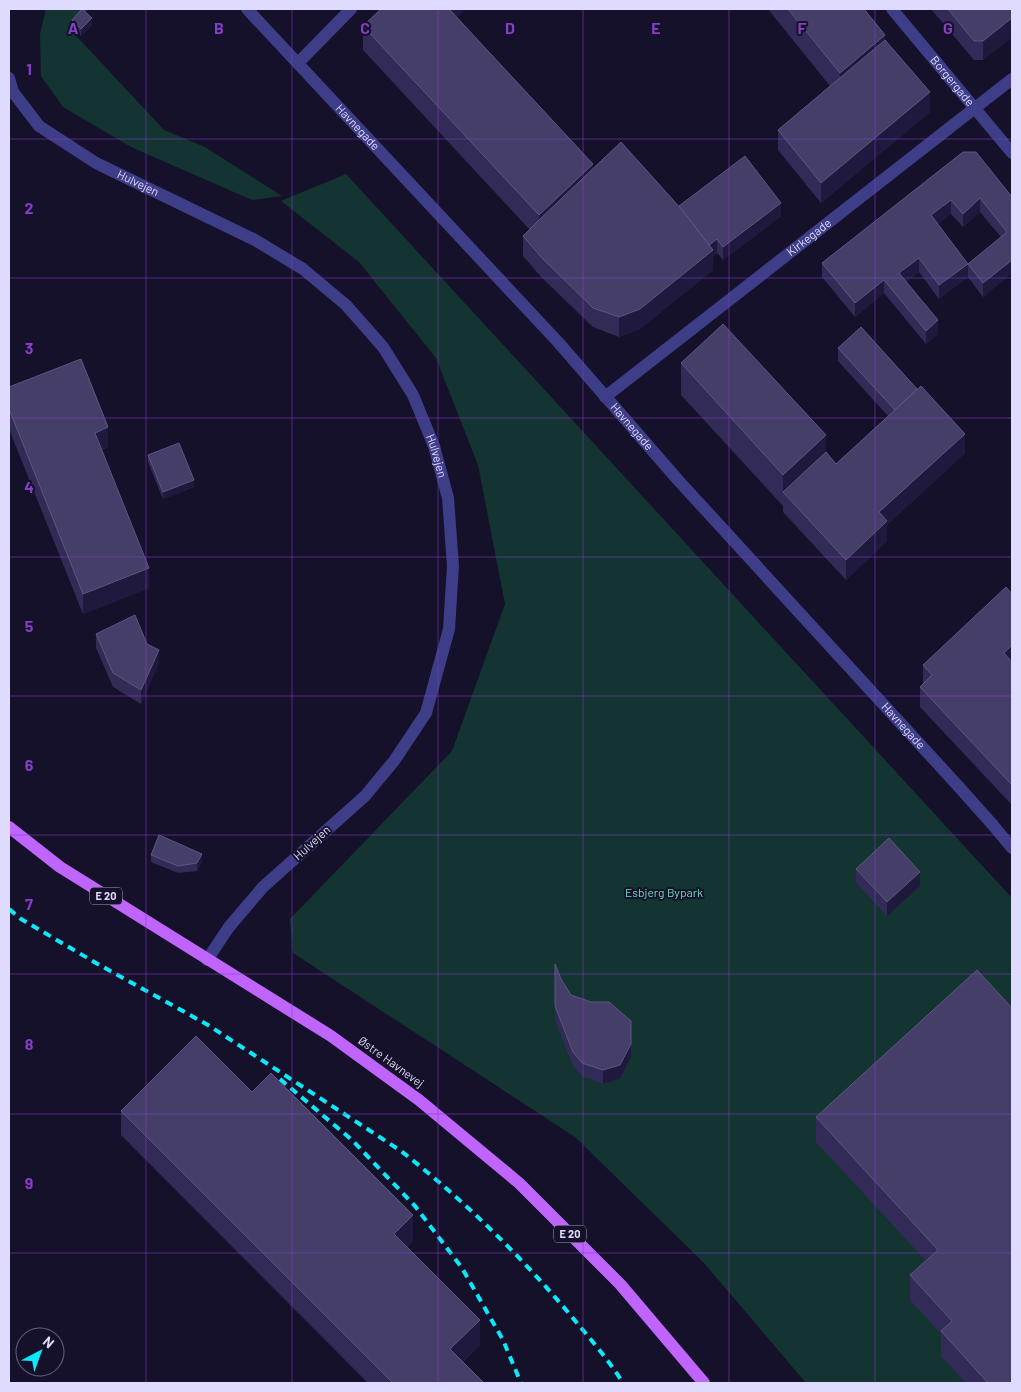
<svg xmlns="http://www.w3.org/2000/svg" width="1021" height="1392" viewBox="0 0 1021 1392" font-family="Barlow,sans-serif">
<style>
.green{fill:#143432}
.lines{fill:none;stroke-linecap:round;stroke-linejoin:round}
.minor{stroke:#3e3d88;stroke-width:12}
.tertiary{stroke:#3e3d88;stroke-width:12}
.primary{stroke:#bf64fc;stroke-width:12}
.rail{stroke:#0beafa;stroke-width:4;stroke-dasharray:8 6;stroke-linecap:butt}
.wall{fill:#322b58}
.shaded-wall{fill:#1f193e}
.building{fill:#443e69;stroke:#5c5781}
.grid{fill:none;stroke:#853ec5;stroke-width:1;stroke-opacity:0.55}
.labels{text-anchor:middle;stroke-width:4;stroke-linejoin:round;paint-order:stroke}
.shield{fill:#15112a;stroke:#a29ebe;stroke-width:1}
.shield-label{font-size:11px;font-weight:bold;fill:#dedbfe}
.street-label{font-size:12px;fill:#dedbfe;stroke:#15112a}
.park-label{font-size:12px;fill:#66dfbd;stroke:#15112a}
.grid-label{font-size:16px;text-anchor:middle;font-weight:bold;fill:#853ec5;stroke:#15112a;stroke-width:4;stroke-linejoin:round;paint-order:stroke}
</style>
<rect width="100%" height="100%" fill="#15112a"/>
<path class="green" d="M46,9H89L68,27L164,130L205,147L282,196L252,200L131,147L63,107L41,76L40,34Z
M346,174L1012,898V1383H806L704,1263L575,1137L293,953L290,919L452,751L505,604L478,465L436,358L359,262L281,201Z"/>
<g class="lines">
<g class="minor">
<path id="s1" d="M247,9L558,342L678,480L959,787"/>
<path id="s2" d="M892,9L1012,153"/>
<path d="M298,63L351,9"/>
<path id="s3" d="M605,397L1012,79"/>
<path d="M992,824L1012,848"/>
</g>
<g class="tertiary">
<path id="s4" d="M9,78L13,92L39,126L96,163L255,240L303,269L346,305L383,347L413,395L434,446L448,498L453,566L449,629L426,713L394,761L365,796L263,887L229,927L207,960"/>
<path d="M959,787L992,824"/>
</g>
<path class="primary" d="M9,827L60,867L331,1036L419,1100L519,1183L620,1284L704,1383"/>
<path class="rail" d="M9,909L21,919L96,963L208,1025L401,1151C466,1202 524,1259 577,1323C593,1342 610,1362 623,1383
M280,1079L352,1140L415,1206L462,1268L503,1340L521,1383"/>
</g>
<path class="wall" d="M381,9H466L457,17L593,169L679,208V206L781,216L723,260L717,253L713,257V270L640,329L619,337L593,327L542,278L523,256V236L530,230L363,50V26Z
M768,9H864L885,40L930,112L821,203L778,150V130L830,86Z
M931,9H1012L983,60H974Z
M72,20L92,25L81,36L72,27Z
M963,152L1012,197V273L983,297L968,277V264L1001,237L980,212L963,227L951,214L937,224L968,277L939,299L919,272L906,282L938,334L926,344L884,293L855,317L822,277V263Z
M838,348L965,453L887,525V541L846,580L783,512V506L681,395V363L826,453L836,464L888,416L838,361Z
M9,387L108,447L102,450L149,588L83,614L9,429Z
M148,455L194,487L163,499L148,462Z
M1012,594V802L1011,804L920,707V687L923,683V665Z
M96,634L147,644L159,663L141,704L113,687L96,648Z
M151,855L202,861L197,871L178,873L151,862Z
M856,869L920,886L887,916L856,883Z
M977,970L1012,1383H966L941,1356V1334L910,1300V1275L926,1261L816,1142V1117Z
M561,979L571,995L631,1057L620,1079L603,1084L582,1076L573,1066L555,1020V1006Z
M252,1092L413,1240L407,1247L480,1345L463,1362L484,1383H368L121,1135V1111Z"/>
<path class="shaded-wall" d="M445,9H466L445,29Z
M92,18V25L81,36V29Z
M1012,18V38L983,60V41Z
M885,35V60L840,98V73Z
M930,92V112L821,203V183Z
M593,164V189L539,239V215Z
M980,198V212L963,227V214Z
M951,200V214L931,229V215Z
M781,203V216L723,260V247Z
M717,239V253L713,257V270L640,329L619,337V317Z
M919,258V272L899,287V273Z
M1012,260V273L983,297V283Z
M968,264V277L939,299V285Z
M884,280V293L855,317V303Z
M938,320V334L926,344V331Z
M108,427V447L95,452V433Z
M965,434V453L887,525V541L846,580V560L879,512Z
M826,435V468L783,493V475Z
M194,480V487L163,499V492Z
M149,568V588L83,614V594Z
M1012,645V665L1004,653Z
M159,650V663L141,704V690Z
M1012,783V802L1011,804V784Z
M202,854V861L197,871V863Z
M920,872V886L887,916V902Z
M631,1044V1057L620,1079L603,1084V1070Z
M413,1215V1240L394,1259V1234Z
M480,1320V1345L450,1374V1349Z"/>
<path class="building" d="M82,9L92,18L81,29L72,20Z
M381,9H449L593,164L539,215L363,26Z
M788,9H864L885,35L840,73Z
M948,9H1012V18L983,41H974Z
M885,40L930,92L821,183L778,130Z
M621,142L683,211L713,250L640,309L619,317L593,308L542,258L523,236L539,220Z
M963,152H976L1012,197V260L983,283L968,264L1007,232L980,198L963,214L951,200L931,215L968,264L939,285L919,258L899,273L938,320L926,331L884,280L855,303L822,263Z
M745,156L781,203L723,247L717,239L709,245L679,206Z
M723,324L826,435L783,475L681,363Z
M861,327L917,389L895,410L838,348Z
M81,359L108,427L95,433L149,568L83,594L9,409V387Z
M921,386L965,434L879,512L887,521L846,560L783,492L826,452L836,464Z
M179,443L194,480L163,492L148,455Z
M1006,587L1012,594V645L1004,653L1012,662V783L1011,784L920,687L932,675L923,665Z
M135,615L147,644L159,650L141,690L113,673L96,634Z
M159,835L202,854L197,863L178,866L151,855Z
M889,838L920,872L887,902L856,869Z
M555,964L561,979L571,995L591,1002H609L631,1021V1044L620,1065L603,1070L582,1063L573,1052L555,1006Z
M977,970L1012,1008V1383H988L941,1331L952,1321L910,1275L938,1250L816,1117Z
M196,1036L252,1092L271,1073L413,1215L394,1234L480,1320L450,1349L484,1383H393L121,1111Z"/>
<path class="grid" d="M146,9V1383M292,9V1383M438,9V1383M583,9V1383M729,9V1383M875,9V1383M9,139H1012M9,278H1012M9,418H1012M9,557H1012M9,696H1012M9,835H1012M9,974H1012M9,1114H1012M9,1253H1012"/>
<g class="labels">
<g class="shield">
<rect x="90" y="887.5" width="32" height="17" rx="4"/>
<rect x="554" y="1225.5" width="32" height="17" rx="4"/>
</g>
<g class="shield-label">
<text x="106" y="900">E 20</text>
<text x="570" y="1238">E 20</text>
</g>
<g class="street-label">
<text dy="4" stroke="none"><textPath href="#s2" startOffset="94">Borgergade</textPath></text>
<text dy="4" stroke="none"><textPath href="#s1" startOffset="162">Havnegade</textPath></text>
<text dy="4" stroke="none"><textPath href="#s4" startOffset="172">Hulvejen</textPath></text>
<text dy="4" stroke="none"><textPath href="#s3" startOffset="259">Kirkegade</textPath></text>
<text dy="4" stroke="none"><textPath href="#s1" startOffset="568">Havnegade</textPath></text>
<text dy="4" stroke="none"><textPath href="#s4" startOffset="592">Hulvejen</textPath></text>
<text dy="4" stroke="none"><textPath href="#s1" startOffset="972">Havnegade</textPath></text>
<text transform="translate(312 843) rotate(-42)" y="4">Hulvejen</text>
<text transform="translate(391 1062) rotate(36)" y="4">Østre Havnevej</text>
</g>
<g class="park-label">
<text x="664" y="897">Esbjerg Bypark</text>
</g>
</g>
<g class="grid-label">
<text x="73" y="34">A</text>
<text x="219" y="34">B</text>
<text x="365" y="34">C</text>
<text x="510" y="34">D</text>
<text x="656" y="34">E</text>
<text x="802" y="34">F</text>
<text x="948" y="34">G</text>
<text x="29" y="75">1</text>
<text x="29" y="214">2</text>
<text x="29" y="354">3</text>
<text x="29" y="493">4</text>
<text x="29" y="632">5</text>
<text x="29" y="771">6</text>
<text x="29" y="910">7</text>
<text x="29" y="1050">8</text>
<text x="29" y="1189">9</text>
</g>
<rect width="1021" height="1392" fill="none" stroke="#dedbfe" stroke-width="20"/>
<g transform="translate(40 1352) rotate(41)"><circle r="24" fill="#15112a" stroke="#65627f"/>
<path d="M0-4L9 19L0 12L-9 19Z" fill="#0beafa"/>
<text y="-8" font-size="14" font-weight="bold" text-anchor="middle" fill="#dedbfe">N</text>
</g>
</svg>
